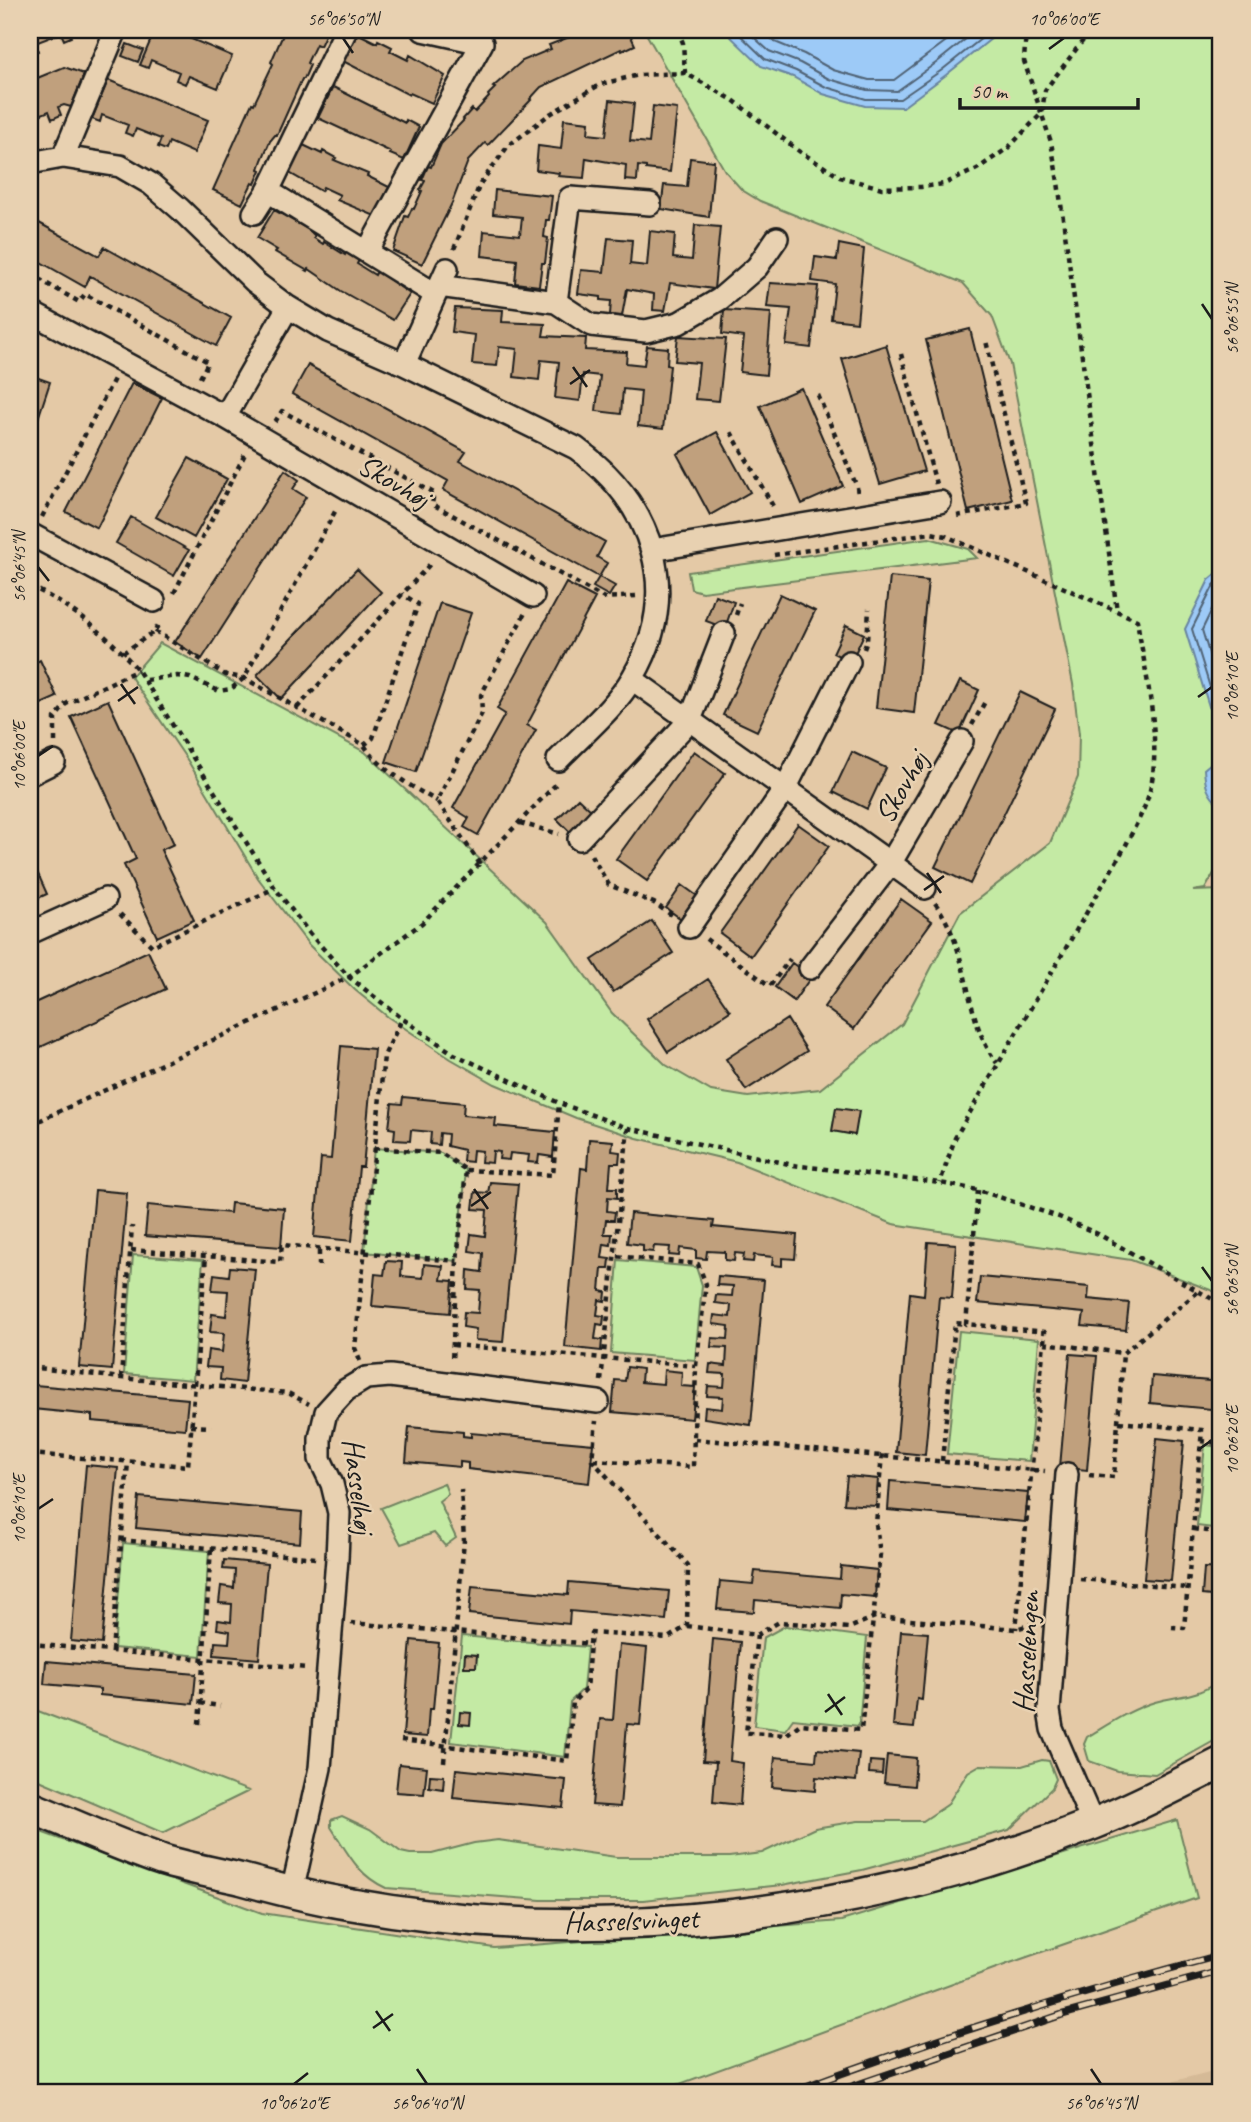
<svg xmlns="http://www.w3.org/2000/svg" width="1251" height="2122" viewBox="0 0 1251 2122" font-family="Caveat,sans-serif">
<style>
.built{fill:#d5ba97}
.green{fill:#c4eaa4;stroke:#708360;stroke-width:2}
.water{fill:#9dcaf7;stroke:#69849f;stroke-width:2}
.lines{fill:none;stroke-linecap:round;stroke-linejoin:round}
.shore{stroke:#506274;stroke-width:2}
.building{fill:#c0a07d;stroke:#1c1c1c;stroke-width:2}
.street-casing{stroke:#1c1c1c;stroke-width:26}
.secondary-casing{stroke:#1c1c1c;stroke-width:35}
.path{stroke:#1c1c1c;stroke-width:4.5;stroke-dasharray:5 5;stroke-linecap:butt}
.street{stroke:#e8d1b1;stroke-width:21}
.secondary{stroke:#e8d1b1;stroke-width:30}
.rail-casing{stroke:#1c1c1c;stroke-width:8}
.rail{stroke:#e8d1b1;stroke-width:5;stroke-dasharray:16;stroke-linecap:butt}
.ticks{fill:none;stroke:#1c1c1c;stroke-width:2.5}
.labels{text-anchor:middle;stroke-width:5;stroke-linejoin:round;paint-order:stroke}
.street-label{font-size:30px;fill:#1c1c1c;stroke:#e8d1b1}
.neatline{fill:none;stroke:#1c1c1c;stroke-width:2.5}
.ticks-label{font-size:18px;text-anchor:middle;fill:#1c1c1c}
</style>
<rect width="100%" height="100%" fill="#e4c9a6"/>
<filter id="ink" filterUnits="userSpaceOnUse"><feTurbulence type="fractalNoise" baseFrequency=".0143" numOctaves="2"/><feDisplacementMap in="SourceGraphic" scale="14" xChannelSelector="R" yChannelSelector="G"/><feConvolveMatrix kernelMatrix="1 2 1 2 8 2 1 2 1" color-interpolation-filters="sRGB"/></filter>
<g filter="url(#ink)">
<path class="built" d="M1221,2069V2092H1131Z"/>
<path class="green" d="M644,30H1221V861L1205,889L1193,891L1221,890V1294L1131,1260L893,1224L737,1162L637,1138L576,1118L495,1084L451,1059L388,1017L355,990L309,945L258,878L188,761L131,677L160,643L365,752L547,922L612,1013L666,1065L711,1091L748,1097L820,1089L902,1024L960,913L1050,843L1078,777L1079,734L1073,684L1010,364L992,316L963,283L760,201L742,190L725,171Z
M929,538L968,549L977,558L702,592L691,589L688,572Z
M374,1148L441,1153L466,1170L457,1261L364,1252Z
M133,1255L203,1260L193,1380L124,1374Z
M618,1260L696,1267L702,1285L695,1360L611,1353Z
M959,1331L1039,1339L1029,1461L947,1454Z
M1205,1445L1221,1447V1529L1197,1526Z
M444,1483L448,1494L439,1501L456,1538L445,1546L434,1533L401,1544L381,1508Z
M123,1543L209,1551L201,1656L114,1648Z
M785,1626L867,1637L859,1726L793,1719L785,1730L754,1726L763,1638Z
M462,1636L587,1647L583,1689L570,1702L565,1757L451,1742Z
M1221,1679V1737L1155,1774L1117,1771L1089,1761L1084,1744L1087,1737C1109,1724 1131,1709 1155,1702C1181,1695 1199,1697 1221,1679Z
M30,1708L249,1791L163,1833L30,1776Z
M1042,1760L1049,1761L1056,1779L1052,1788L1009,1830L862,1870L782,1885L643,1900H541L386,1888C357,1875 348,1853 331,1827V1820L342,1816L370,1829L401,1852L410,1854H432L474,1843L498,1840L616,1857H729L762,1853L815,1828L858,1821H923L947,1805L968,1772L980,1765L1022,1766Z
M1177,1820L1197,1898L1010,1963L658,2092H30V1828L262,1913L494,1948L841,1921Z"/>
<path class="water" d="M727,30H1002L946,75L903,107L865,106L823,94L793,77L761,66L731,37Z
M1221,570V805H1220C1207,795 1205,785 1204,769L1216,759L1221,745L1185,629L1209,580Z"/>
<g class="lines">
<path class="shore" d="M735,30L765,59L796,71L826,87L866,99H900L942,70L992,30
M746,30L769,51L800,63L829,79L867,90L897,91L936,63L977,30
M762,30L775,42L804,54L833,70L869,80H894L961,30
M1221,579L1214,585L1192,629L1221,723
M1221,591L1202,630L1221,693"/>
</g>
<path class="building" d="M30,30H69L71,37L64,40L61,33L35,43L38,51L30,54Z
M155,30H170L232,56L218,88L189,76L185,84L176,80L179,72L151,60L148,68L140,65Z
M285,30H324L326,33L320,46L316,44L307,63L310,65L304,79H302L277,135L276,134L270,141L262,160L259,169L261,170L255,184L252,183L242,204L213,190L252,103L254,104L273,64L271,62Z
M587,30H628L635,45L622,51L621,49L541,87L530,99L531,100L488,145L485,143L468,161L452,203L422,264L393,251L405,216L408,217L412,208L414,209L422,191L420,190L425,181L422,180L428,166L431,167L441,144L464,120L463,119L472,109L475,112L489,97L488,95L495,88L493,87L522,61L551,49L549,45Z
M355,32L377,43L378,40L392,47L390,51L408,60L410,55L445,76L432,103L410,93L409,95L341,60Z
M127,44L143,50L138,62L122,56Z
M64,67L84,74L71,107L64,105L58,107L61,115L52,119L49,111L30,119V81Z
M108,80L208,120L194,153L169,142L166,150L158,147L161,139L136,129L133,136L125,133L128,125L102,115L100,122L92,119Z
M333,87L405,123L406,120L419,127L404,160L390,154L391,152L318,118Z
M610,100L634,103L630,141L649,143L653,106L677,109L670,172L646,169V167L638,166L637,181L625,180L626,165L586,158L584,178L558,176L559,173L536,170L538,146L561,149L564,119L589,122L588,134L606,136Z
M299,143L322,154L323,151L336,158L334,160L368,174L367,176L389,187L375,216L337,200L340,195L323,187L321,191L286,171Z
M690,158L714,161L709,217L661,209L664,185L687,187Z
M495,190L552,196L549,220H546L544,237L548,238L545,263H542L539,286L515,283L517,260L482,256L484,231L520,235L522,217L493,214Z
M274,210L309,230L315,236L314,238L323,244L324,242L345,255L346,252L359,260L357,264L375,275L377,271L410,294L393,320L341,291L309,269L308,271L275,252L277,250L257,238Z
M30,218L99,256L104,247L231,318L216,346L90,276L85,287L30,256Z
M695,225L720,227L714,289L670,283L665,311L653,310L654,294L627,289L622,316L610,315L611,301L601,300V297L578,294L581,270L604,272L608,238L632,240L630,264L647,266L650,231L675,234L673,258L692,260Z
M839,244L864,249L857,322L831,319L835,284L812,281L815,257L837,260Z
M770,283L818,286L811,348L786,345L791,309L767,307Z
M455,308L503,310L502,322L545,324L543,336L586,338L585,350L627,352L626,363L644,365L647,346L668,348L667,365L670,366L663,429L638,426L641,391L623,389L621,414L596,411L600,376L583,374L580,401L555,398L559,362L541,360L539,380L514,377L517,349L499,347L497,366L472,364L475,335L452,332Z
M724,310L771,313L766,375L740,372L744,337L722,334Z
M970,329L1012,500L968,511L926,340Z
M678,336L726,339L719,401L695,399L699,363L675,361Z
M886,345L924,471L880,484L842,359Z
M308,365L466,452L460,461L605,542L597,557L607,563L599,577L443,490L448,481L292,394Z
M30,375L50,382L30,443Z
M132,383L162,398L97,528L66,512Z
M801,388L843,486L802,504L760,406Z
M717,432L750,492L710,515L677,454Z
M189,458L227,479L194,538L156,517Z
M285,470L299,480L293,489L306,497L202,659L175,642Z
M131,517L189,550L174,576L116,543Z
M357,569L381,592L281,699L257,675Z
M599,577L615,586L609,596L593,587Z
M890,577L928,581L914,713L876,708Z
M566,583L595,598L527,725L536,730L478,835L464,827L469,818L453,808L505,714L497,709Z
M780,594L815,611L757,731L723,715Z
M715,595L734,602L725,628L706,621Z
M440,603L471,613L416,772L386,762Z
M846,625L864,634L851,662L833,653Z
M40,660L57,697L30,709V665Z
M960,681L979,690L959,734L939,725Z
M1020,692L1055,709L970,884L935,867Z
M108,700L174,844L161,850L194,920L157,937L124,865L136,859L71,717Z
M694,751L725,773L647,881L616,859Z
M852,752L886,768L867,809L833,792Z
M578,798L593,812L572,834L557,819Z
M798,824L829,846L751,956L720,933Z
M30,841L36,855L30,858Z
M34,865L47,894L30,902V867Z
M682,885L700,898L684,921L666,908Z
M901,899L932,921L854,1029L824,1007Z
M652,921L673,953L613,992L592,960Z
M148,951L166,989L30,1052V1005Z
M792,963L811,977L794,1001L775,987Z
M708,979L730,1011L668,1052L647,1019Z
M787,1019L807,1051L746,1090L726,1059Z
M341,1046L374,1049L363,1167H359L352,1241L314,1237L321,1158L331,1159Z
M403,1097L464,1103L463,1115L496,1118L495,1126L555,1132L553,1157L539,1155L538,1163L528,1162L529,1155L510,1153L509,1160L499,1159L500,1152L493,1151L492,1163L481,1162L482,1151L473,1150L472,1162L463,1161L464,1150L447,1146L448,1134L440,1133L439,1145L430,1144L431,1132L411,1130L410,1141L394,1140L395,1129L389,1128L392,1103L402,1104Z
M836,1108L859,1111L855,1135L832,1131Z
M589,1139L613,1141L612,1151L620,1152L619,1163H611L609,1188H617V1198L608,1197L607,1211L615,1212L614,1220H606L604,1234H612L611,1245L604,1244L602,1258L610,1259L609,1268H602L600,1291L606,1292L605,1301L599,1300L597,1315L604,1316L603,1325L597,1324L595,1339L602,1340L601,1351L565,1347L581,1168L587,1169Z
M490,1182L518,1184L503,1342L475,1340L476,1329L463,1327L464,1312L478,1313L480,1290L467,1289L468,1270L482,1272L483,1253L469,1251L471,1234L485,1236L487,1210L473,1209L475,1192L488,1193Z
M95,1190L127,1193L112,1370L79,1367Z
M231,1203L284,1208L281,1247L145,1236L148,1205L230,1213Z
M630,1213L714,1221L713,1227L797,1235L795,1259L782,1258V1266L772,1265L773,1257L754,1255L753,1262L743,1261L744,1254L735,1253L734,1261L725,1260V1252L707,1251L706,1259L696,1258V1250L680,1248L679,1256L669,1255L670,1247L654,1246L653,1252L643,1251V1245L627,1243Z
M928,1242L956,1244L952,1298L939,1297L925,1455L896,1452L910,1293L924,1295Z
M386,1261L402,1262L401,1276L423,1278L424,1264L443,1266L441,1280L453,1281L450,1313L372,1306L375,1274L384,1275Z
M230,1267L255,1269L244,1383L220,1380L221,1368L206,1367L208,1350L222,1352L224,1333L210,1332L212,1314L226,1316L228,1291L212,1290L214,1274L229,1276Z
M718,1276L764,1280L751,1425L704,1418L705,1407L722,1409L723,1397L707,1396L708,1386L724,1387L725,1374L709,1373L710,1364L726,1366L727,1348L711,1347L712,1338L728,1339L729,1326L713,1324L714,1315L730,1317L731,1305L715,1303L716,1295L732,1296L733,1286L717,1285Z
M980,1277L1089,1287L1088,1299L1129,1303L1126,1330L1082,1326L1084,1313L977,1303Z
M1070,1354L1097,1356L1087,1470L1060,1467Z
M627,1367L642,1369L641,1382L663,1384L664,1370L682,1372L681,1386L695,1387L692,1419L612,1412L615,1380L625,1381Z
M1152,1376L1221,1382V1410L1150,1403Z
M35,1385L188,1399L185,1429L92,1421V1415L33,1409Z
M409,1427L463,1432V1436L471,1437V1433L593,1444L589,1483L468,1469V1463L460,1462V1467L406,1462Z
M1157,1438L1184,1441L1171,1581L1144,1579Z
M86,1465L118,1468L102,1644L71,1641Z
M847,1476L878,1479L876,1506L844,1504Z
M890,1481L1028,1493L1025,1522L888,1510Z
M139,1497L302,1512L300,1543L136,1528Z
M224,1560L267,1564L259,1659L214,1655L215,1642L229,1643L230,1631L217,1629L218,1620L231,1622L232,1604L219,1603L221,1586L234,1588L235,1570L223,1569Z
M841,1566L877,1570L875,1597L841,1594L840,1608L755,1600L754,1612L717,1609L720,1581L753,1584L755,1571L840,1579Z
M1204,1568L1221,1569V1597L1202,1595Z
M569,1582L669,1591L666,1620L570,1611L569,1624L469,1614L472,1586L568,1595Z
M901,1631L928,1633L922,1700L917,1699L914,1728L893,1726Z
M713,1639L740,1642L730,1761L743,1763L740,1805L713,1802L716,1762L703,1761Z
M411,1640L439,1643L433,1709H429L427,1737L403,1735Z
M619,1645L647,1648L640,1725L627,1724L620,1807L592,1805L600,1719L613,1720Z
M465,1654L477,1655L476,1667H464Z
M46,1661L196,1674L193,1704L100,1695V1689L44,1684Z
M460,1712L471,1713L470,1725L459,1724Z
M817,1749L859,1753L856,1781L816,1777L815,1791L772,1787L775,1757L816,1761Z
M887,1755L916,1758L914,1786L884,1783Z
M870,1761L883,1762L882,1774L869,1773Z
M399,1764L427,1767L424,1794L396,1792Z
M456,1769L566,1780L563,1808L453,1798Z
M430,1775L444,1776L443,1789L429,1787Z"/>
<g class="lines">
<defs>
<path id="street" d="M63,157L116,30
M30,163L63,157L120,166L151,184L180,209L255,282L288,307L328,331L404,364L576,448C653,504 683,591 633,677C615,708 583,734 558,760
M268,191L435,294
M254,213L268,191L346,30
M367,252L482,43L423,30
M439,286L556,302L591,325L646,331L679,323L720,299L757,267L777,238
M556,302L570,198L650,204
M30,312L225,417L533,596
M404,364L447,269
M225,417L288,307
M30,534L154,601
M652,550L940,502
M632,679L925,888
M30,774L54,762
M579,839L690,720L724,633
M689,927L785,789L849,662
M30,933L105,899
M810,968L890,864L962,741
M1067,1474L1049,1711L1052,1729L1093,1824
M292,1892L320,1768L337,1559L339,1513L332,1484L320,1459V1438L326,1412L346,1390L366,1378L390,1376L598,1402"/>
<path id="secondary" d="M30,1807C74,1825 118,1845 162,1860C188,1868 215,1873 241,1879C277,1889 313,1898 349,1904C597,1949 860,1917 1093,1824C1137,1807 1179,1784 1221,1763"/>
</defs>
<use href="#street" class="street-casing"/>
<use href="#secondary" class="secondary-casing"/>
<path class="path" d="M678,30L683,43L685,73L733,100L799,151L840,177L882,188L921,187L944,184L977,169L1008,148L1042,113L1045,90L1091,30
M1026,30L1024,61L1051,142L1058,182L1117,611
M454,249L480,184L508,146L550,114L601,84L639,75L685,73
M30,274L79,302L85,294L208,362L199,380
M901,354L936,484
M818,395L857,487L858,495
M275,422L282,411L434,493L432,504L604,598L636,596
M731,432L774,508
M957,516L1026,503L986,341
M42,517L114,379
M774,555L931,533L946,536L1137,620C1145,672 1165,750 1147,800C1142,815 1133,830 1126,845L955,1138L940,1183
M30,586C71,606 108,635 138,670L275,888L310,934L349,977L403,1019L454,1054L559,1103L628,1128L793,1165L940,1183L978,1190L1059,1217L1098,1234L1221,1304
M174,593L245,454
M736,615L740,603
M155,631L226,675L244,678L364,745C380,769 412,787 437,801
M864,649L867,641L869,609
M123,653L155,631L159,623
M146,680L177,676L190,678L219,691L231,689L244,678L337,508
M297,708L432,562
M972,725L986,700
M55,742V718L66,704L138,670
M364,745L373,738L418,604L402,594
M520,823L559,834
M591,855L609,885L654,903L673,916
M480,864L437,801L482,713L481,695L525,613
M935,903C972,953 962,1017 997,1063
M120,914L152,946L275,888
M706,939L770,986L790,959
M30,1125L349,977L422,923L559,781
M374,1148L441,1153L466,1170L457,1261L452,1361
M466,1170L553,1175L559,1103
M978,1190L966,1324L1045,1332L1016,1629
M131,1250L280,1262L282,1245L457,1261
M319,1266V1248
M1044,1343L1123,1353
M453,1345L696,1366
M360,1361L355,1348L384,1056L402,1019
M30,1367L121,1378L288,1393L309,1404
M121,1378L132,1226
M601,1381L628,1128
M1119,1422L1202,1430L1184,1628L1172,1627
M191,1426L211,1427
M695,1439L1045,1471
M1201,1441L1221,1443
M30,1454L188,1466L206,1256
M594,1460L693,1467L696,1366L706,1284L698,1264L615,1256
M942,1461L955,1323L966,1324
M1089,1475L1114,1477L1123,1353L1199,1291
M1193,1529L1221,1533
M121,1540L316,1558
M1080,1579L1187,1588
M351,1623L591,1644
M687,1626L757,1635L779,1622L849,1628L875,1617L1016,1629L1036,1623
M757,1635L746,1733L786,1735L800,1724L861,1730L880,1554L876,1524L882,1454
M30,1644L308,1668
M112,1651L128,1462
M200,1703L220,1706
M199,1724L211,1548
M401,1740L567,1761L573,1702L586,1689L591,1633L668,1638L687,1626L688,1565L592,1460L596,1421
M444,1762L464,1540L461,1490"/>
<use href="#street" class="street"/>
<use href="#secondary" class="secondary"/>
<defs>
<path id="rail" d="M791,2092C932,2039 1075,1993 1221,1955
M836,2092L1061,2015L1221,1971"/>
</defs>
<use href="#rail" class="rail-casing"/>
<use href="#rail" class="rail"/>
</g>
</g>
<path class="ticks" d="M343,38L353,53M1049,49L1064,38M1202,304L1212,319M573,367L587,387M570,384L590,370M38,567L49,581M121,684L135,704M1198,697L1212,687M118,701L138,687M38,756L53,746M927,873L941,893M924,890L944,876M474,1189L488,1209M471,1206L491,1192M1202,1267L1212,1281M1198,1450L1212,1440M38,1509L53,1499M828,1694L842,1715M825,1712L845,1697M376,2011L390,2031M373,2028L393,2014M417,2069L427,2084M1091,2069L1101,2084M294,2084L308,2073"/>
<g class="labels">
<g class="street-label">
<text transform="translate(394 481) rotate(30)" y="10">Skovhøj</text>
<text transform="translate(901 787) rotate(-60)" y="10">Skovhøj</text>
<text transform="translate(359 1486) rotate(83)" y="10">Hasselhøj</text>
<text transform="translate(1026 1652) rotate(-87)" y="10">Hasselengen</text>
<text transform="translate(631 1920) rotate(-2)" y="10">Hasselsvinget</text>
</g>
</g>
<rect width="1251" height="2122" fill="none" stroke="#e8d1b1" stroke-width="77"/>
<path d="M960 98v10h178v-10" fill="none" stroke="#1c1c1c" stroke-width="3.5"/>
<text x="971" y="98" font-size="21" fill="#1c1c1c" stroke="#e8d1b1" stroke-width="5" paint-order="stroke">50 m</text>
<rect x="38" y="38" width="1174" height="2046" class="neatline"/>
<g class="ticks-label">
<text x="343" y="25">56°06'50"N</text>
<text x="1064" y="25">10°06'00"E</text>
<text transform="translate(1232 319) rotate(-90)" y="6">56°06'55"N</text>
<text transform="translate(19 567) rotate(-90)" y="6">56°06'45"N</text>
<text transform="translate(1232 687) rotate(-90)" y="6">10°06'10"E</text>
<text transform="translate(19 756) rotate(-90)" y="6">10°06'00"E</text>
<text transform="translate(1232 1281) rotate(-90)" y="6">56°06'50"N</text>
<text transform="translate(1232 1440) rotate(-90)" y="6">10°06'20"E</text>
<text transform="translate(19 1509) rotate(-90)" y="6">10°06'10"E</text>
<text x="294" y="2109">10°06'20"E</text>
<text x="427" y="2109">56°06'40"N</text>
<text x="1101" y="2109">56°06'45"N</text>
</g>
</svg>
